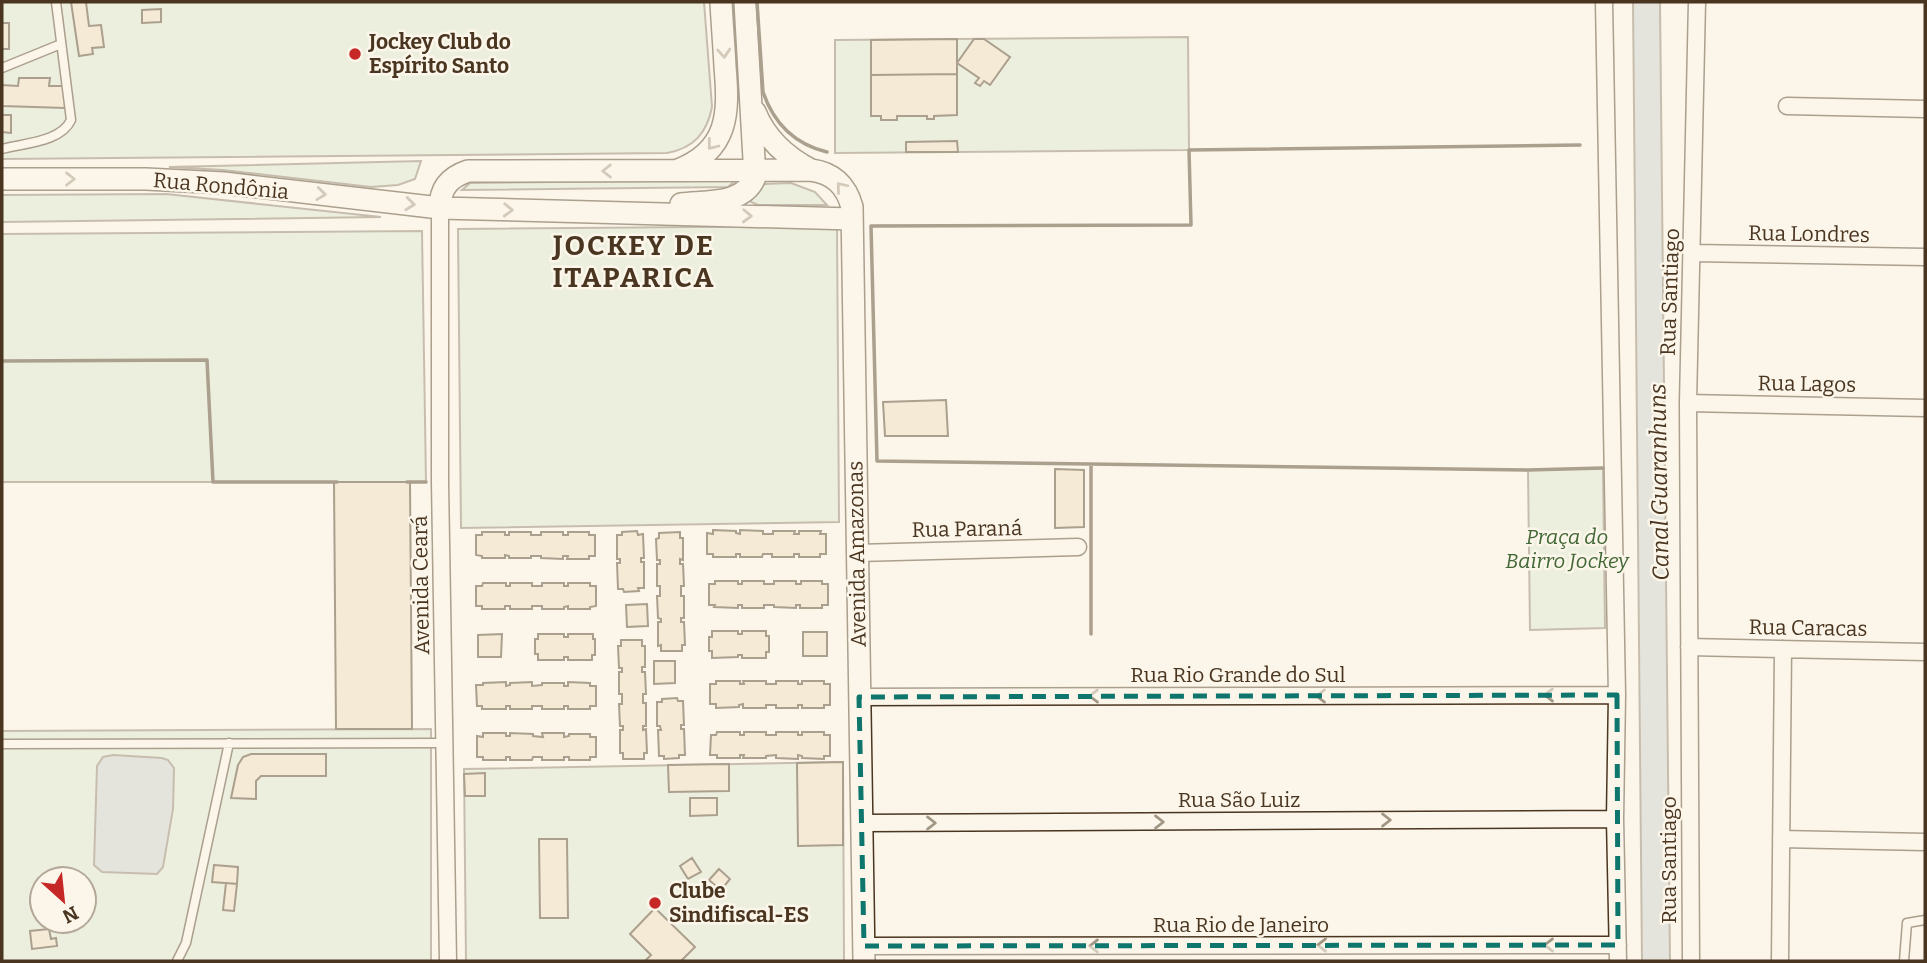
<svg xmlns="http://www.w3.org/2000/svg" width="1927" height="963" viewBox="0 0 1927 963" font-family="Bitter,serif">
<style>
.green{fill:#dce7d0;stroke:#887966;stroke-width:2;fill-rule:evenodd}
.water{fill:#c9cecd;stroke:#887966;stroke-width:2}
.building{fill:#ecdcbc;stroke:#4a3520;stroke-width:2}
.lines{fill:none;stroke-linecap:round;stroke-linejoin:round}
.lane-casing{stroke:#4a3520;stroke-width:11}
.street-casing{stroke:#4a3520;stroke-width:19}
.secondary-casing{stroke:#4a3520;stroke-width:24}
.lane{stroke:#fbf6e9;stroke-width:8}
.street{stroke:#fbf6e9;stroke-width:16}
.secondary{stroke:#fbf6e9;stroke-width:21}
.wall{stroke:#4a3520;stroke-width:3.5}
.oneway{stroke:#a29684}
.marked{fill:none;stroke:#0f766e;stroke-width:5;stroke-dasharray:14 9;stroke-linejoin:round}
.poi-dot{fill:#c62828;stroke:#fbf6e9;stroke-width:2.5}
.labels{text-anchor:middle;stroke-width:5;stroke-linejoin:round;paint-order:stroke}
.poi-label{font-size:21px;font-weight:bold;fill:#4a3520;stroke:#fbf6e9;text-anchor:start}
.street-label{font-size:21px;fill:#4a3520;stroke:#fbf6e9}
.park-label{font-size:21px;font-style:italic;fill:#436837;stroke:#fbf6e9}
.water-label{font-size:23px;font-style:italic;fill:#4a3520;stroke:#fbf6e9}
.district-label{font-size:28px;font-weight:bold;letter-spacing:2px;fill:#4a3520;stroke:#fbf6e9}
</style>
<rect width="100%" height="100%" fill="#fbf6e9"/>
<path class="green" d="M2,2H704L712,107C707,133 694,148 667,153L2,159Z
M1188,37L1189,150L835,153V40Z
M421,161L415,179L398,185L371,187L223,170L169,167Z
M736,180L728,187L462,190L470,183Z
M791,183L815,192L827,205H758L749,201L764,184Z
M166,194L381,217L2,222V195Z
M837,226L839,522L461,528L458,229Z
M422,231L426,482H2V234Z
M1603,468L1605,628L1530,630L1528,470Z
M431,729V961H2V731ZM42,879H84V921H42Z
M843,762L844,961H466L464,769Z"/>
<path class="water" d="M1633,2H1660L1670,961H1642Z
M113,755L162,758L168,760L174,768L173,809L163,867L157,874L102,872L94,865L97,766L103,757Z"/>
<path class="building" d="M71,2H86L89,26L101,25L104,47L92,48L93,54L79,56Z
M161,9V22L142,23V10Z
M2,23H9V49H2Z
M957,39V74L871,75V40Z
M974,39H984L1010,57L990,85L984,81L980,86L975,83L979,78L957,63Z
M957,74V115L934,116V119H927V116H897V120H881V116H871V75Z
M19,78H50L49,86H66L65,108L2,106V85L18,86Z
M2,115H11V133L2,132Z
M957,141L958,152H906V142Z
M946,400L948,436H885L883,402Z
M1055,469L1084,470V527L1055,528Z
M334,482H410L412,729H336Z
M713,530L736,531V533L740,534V530L763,531V534H773V531H795L794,534H799V531H821L820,534H826V554H820V557H799V554H794V557H772V554H763L762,557H740V554H736V557H713V554H707V533L713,534Z
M637,531L638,535L643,534L644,558H641V562H644V588H638L639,591L624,592L623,589H618L617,563H620V559H617V535H622V532Z
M482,532H505V535H509V532H531V535H541V532H563V535H568V532H589V535H595V556H589V559H567L568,556H563V559L541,558V556H531V558H509V556L505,555V558H482V556L476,555V535H482Z
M680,532V538H683V560L680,559V564H683L684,586H681V596H684V618H681V622H684L685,645H682V651H661V645L658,646V622H661V619L658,618L657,596H660V586H657V564H660V560H657L656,539L659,538V533Z
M715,581H738V584H742V581H764V584H774V581H796V584H801V581H822V584H828V605H822V608H800V605H796V608L774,607V605H764V608H742V605H738V608L714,607L715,605H709V584H715Z
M483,583H506V586H510V583H532V586H542V583H564V586H568V583H590V586H596V606L590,607V609H568V606L564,607V609H542V606H532V609H510V606H505V609H482V606H476V586H482Z
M647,604L648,626L627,627L626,605Z
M712,631H738V634H742V631H766V636H769V652H766V658H742V655H738V657L712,658V651H709V637H712Z
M803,632H827V656H803Z
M502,634L501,657H478V635Z
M538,634H564V637H568V634H593V639H595V655H592V660H568V657H564V660H538V654H535V639H538Z
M621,640H642V646H645V667H642V672H645L646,694H643V703H646V726H643V730L646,729L647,753H644V759H623V753H620V730H623V726H620L619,704H622V694H619V672H622V668H619L618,646H621Z
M654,661H675V683L654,684Z
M716,681H740V684H744L743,681H766V684H776V681H798V684H802V681H824V684H830V705H824V708H802V705H798V708H776V705H766V708H743V704L739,705V707L716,708V704H710V684H716Z
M506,682V686L510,685V683L532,682V686L542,685V683H564V686H568V682L590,683V686H596V706H590V709H568V706H564V709H542V706H532V709H510V706H506V709H482V706H477L476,685H483V683Z
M677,698L678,701H683L684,725H681V729H684L685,755H679V758L664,759V756H659L658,730H661L660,726H657V702H662V699Z
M717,732H740V735H744V732H766V735H776V732H798V735H802V732H824V735H830V756H824V759L802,758V756L798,755V759L776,758V755L766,756V758H743L744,755H740V758H717V755H710L711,735H716Z
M483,733H506V736H510V733L533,734V736L543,737L542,733H564V737L569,736V734H590V737H596V757H590V760H569V757H564V760H542V757H533L532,760H510V757H506V760H483V757H477V736L483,737Z
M251,754H326V776H261L256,781V799L231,798L238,765L243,757Z
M843,762V845L798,846L797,763Z
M729,764V791L669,792L668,765Z
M485,773V796H465L464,774Z
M690,798H717V815L690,816Z
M539,839H567L568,918H540Z
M692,858L701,872L688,879L680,866Z
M214,865L238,867L237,884L212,882Z
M719,869L730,879L721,890L709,880Z
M226,883L237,884L234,911L223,910Z
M655,908L695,947L681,961H645L651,955L630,934Z
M49,929L51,939L56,938L57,946L32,949L30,931Z"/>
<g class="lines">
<defs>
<path id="lane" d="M2,68L61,44
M2,149C24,143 61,142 71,120L56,2
M2,744L444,743
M177,961L186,943L229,743
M1904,961L1907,923L1925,920"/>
<path id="street" d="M1604,2L1617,695L1615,819L1618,961
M1787,106L1925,109
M440,208V482L448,961
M1693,253L1925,257
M1688,403L1925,408
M857,553L1078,547
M1689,647L1925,652
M859,697L1617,695
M863,823L1615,819
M1781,839L1925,842
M864,946L1618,945
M1691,961L1688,403L1697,2
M1780,961L1783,649"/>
<path id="secondary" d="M755,112C766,139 786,157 811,170
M678,170C729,150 729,113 725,67C724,45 722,23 721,2
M2,179H146L224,183L440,208L852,219
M681,204C707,201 744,205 755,177L745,2
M440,208C440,187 450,177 468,171L811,170C833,173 846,185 852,207L864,961"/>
</defs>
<use href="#lane" class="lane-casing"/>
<use href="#street" class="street-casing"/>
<use href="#secondary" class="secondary-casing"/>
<use href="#lane" class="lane"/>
<use href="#street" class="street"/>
<use href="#secondary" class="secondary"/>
<path class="wall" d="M757,2L763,92C774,124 794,144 827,152
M1580,145L1189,150L1191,225L871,226L877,461L1528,470L1603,468
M2,361L207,360L213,482H337
M407,482H426
M1091,634V465"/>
</g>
<defs><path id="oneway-chevron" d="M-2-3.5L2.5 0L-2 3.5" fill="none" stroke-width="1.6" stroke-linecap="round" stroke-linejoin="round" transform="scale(1.75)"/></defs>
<g class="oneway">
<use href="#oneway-chevron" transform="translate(724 53) rotate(86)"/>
<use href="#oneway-chevron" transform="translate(712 145) rotate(128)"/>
<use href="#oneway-chevron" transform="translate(607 171) rotate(180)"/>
<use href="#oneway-chevron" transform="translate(70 179)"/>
<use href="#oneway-chevron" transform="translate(841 187) rotate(-130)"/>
<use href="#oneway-chevron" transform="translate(321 194) rotate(7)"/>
<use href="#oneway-chevron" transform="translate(410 204) rotate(6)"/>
<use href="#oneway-chevron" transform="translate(508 210) rotate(2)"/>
<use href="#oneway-chevron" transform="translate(747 216) rotate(2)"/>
<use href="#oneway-chevron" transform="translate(1549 695) rotate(180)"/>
<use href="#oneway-chevron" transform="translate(1094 696) rotate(180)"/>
<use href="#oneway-chevron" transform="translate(1321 696) rotate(180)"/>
<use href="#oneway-chevron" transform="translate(1386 820)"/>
<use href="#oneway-chevron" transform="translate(1159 822)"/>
<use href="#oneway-chevron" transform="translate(931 823)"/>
<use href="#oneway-chevron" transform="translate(1322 945) rotate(180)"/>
<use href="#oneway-chevron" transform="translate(1549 945) rotate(180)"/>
<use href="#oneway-chevron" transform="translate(1094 946) rotate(180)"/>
</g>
<path d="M0 0H1927V963H0ZM1617,695L1618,945L864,946L859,697Z" fill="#fbf6e9" fill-opacity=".55" fill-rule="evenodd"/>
<path class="marked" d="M1617,695L1618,945L864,946L859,697Z"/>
<g class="poi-dot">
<circle cx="355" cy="54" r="7"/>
<circle cx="655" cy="903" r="7"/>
</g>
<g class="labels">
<g class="poi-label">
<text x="369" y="49">Jockey Club do<tspan x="369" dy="24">Espírito Santo</tspan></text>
<text x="669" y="898">Clube<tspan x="669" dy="24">Sindifiscal-ES</tspan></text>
</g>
<g class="street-label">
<text transform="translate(221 186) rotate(5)" y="7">Rua Rondônia</text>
<text transform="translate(1809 234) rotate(1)" y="7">Rua Londres</text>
<text transform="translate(1670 292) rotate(-88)" y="7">Rua Santiago</text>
<text transform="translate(1807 384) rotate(1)" y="7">Rua Lagos</text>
<text transform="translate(967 529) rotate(-1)" y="7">Rua Paraná</text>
<text transform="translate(857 554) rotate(-91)" y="7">Avenida Amazonas</text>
<text transform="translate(421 585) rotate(-91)" y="7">Avenida Ceará</text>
<text transform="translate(1808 628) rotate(1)" y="7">Rua Caracas</text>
<text x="1238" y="682">Rua Rio Grande do Sul</text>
<text x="1239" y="807">Rua São Luiz</text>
<text transform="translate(1669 860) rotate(-90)" y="7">Rua Santiago</text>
<text x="1241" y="932">Rua Rio de Janeiro</text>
</g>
<g class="park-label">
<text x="1567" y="544">Praça do<tspan x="1567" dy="24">Bairro Jockey</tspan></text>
</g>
<g class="water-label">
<text transform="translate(1659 482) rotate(-91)" y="8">Canal Guaranhuns</text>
</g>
<g class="district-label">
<text x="634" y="255">JOCKEY DE<tspan x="634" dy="32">ITAPARICA</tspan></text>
</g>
</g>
<rect width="1927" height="963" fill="none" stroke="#4a3520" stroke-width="7"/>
<g transform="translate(63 900) rotate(153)"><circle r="33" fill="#fbf6e9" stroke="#b4a999" stroke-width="2"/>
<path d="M0-5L12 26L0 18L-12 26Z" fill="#c62828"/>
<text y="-10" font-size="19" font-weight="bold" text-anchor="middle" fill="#4a3520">N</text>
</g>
</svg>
